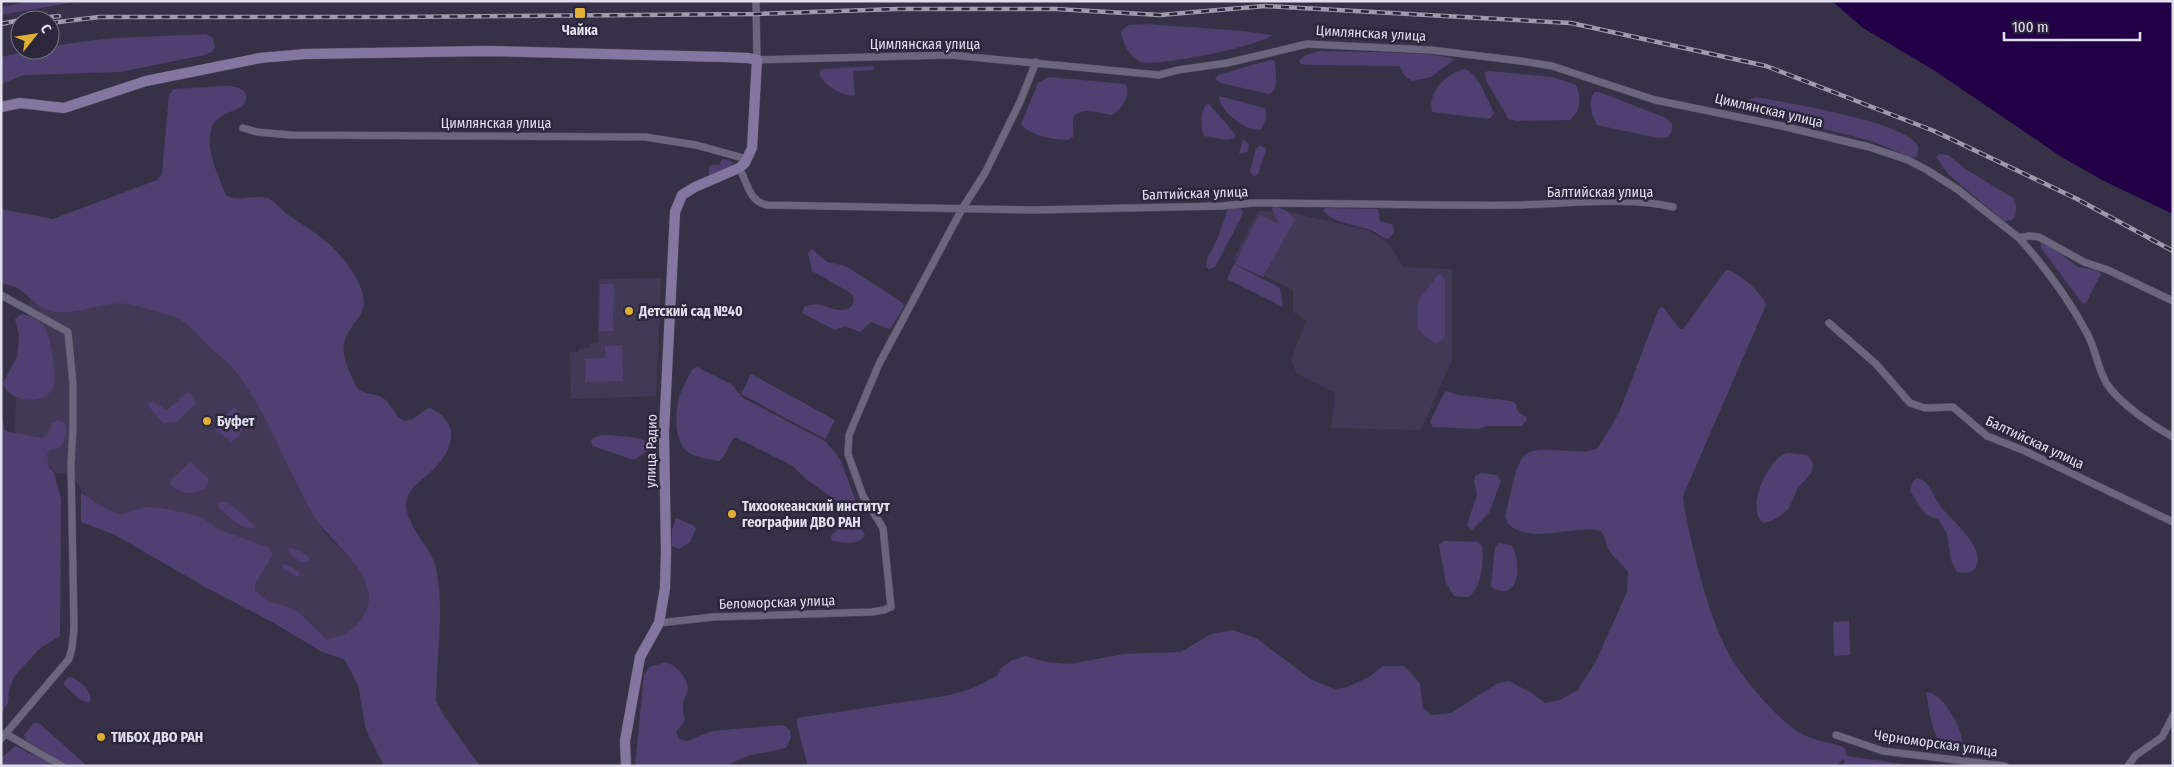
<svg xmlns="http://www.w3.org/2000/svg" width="2174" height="767" viewBox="0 0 2174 767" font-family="'Fira Sans Condensed',sans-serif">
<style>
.built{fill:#413955}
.green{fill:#4f4071}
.water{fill:#210046}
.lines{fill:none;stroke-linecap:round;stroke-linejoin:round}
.street-casing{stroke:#514c5e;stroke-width:8}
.secondary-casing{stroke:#514c5e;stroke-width:11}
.street{stroke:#6b657d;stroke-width:7}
.secondary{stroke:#8377a2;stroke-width:10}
.rail-casing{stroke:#9f9bac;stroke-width:4.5}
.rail{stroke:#2d273c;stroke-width:2.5;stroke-dasharray:8;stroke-linecap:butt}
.poi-dot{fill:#dfb034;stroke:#2d273c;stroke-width:2}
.labels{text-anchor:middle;stroke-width:5;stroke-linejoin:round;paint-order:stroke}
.poi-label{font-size:14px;font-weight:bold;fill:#e2dfed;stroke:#2d273c;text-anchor:start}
.street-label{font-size:14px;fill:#e2dfed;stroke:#2d273c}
</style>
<rect width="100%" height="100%" fill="#373147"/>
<path class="built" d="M1258,211L1289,212L1370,231L1390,245L1403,267L1452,269V360L1421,430L1331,428L1335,393L1297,374L1291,360L1306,320L1293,312V290L1233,260Z
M121,230L268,376L328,506L322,531L377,585L357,658L96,513L72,474L55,473L38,451L14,446L16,401L38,240Z
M661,278L656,396L571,399L570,352H578L580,349L589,348L590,344L598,343V279Z"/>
<path class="green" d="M32,1H80L1,15V7Z
M1147,24L1243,31L1272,35C1261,46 1157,67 1141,62C1130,58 1122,42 1121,31L1129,25Z
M206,34L213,38L215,47L212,52L204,55L120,72L24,75L1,84V57L34,50H50V47C101,36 155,37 206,34Z
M1320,51C1338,52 1447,51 1454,60L1431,77L1412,81L1405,76L1399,66L1306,65L1301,64L1299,61L1304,56Z
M1270,60H1274L1275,63C1275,74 1280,89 1269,94L1221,83L1215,79L1218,75Z
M873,66L874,70L853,71L855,95L853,96C841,95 824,85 819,74L820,70L823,69Z
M1465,69C1479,75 1487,99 1494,113L1490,119L1432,112C1427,93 1447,72 1465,69Z
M1489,71L1553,77L1576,85L1579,94V103L1577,112L1570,120L1516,121L1509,119L1486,81L1485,72Z
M1049,77L1125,84C1132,94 1122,109 1112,115C1103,114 1080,106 1074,117C1072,122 1074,131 1073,137L1068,140C1055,140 1030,136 1021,124L1038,83Z
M224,86C237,86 252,89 244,105C236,111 226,112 219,118C198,134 218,176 226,195C238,203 253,194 267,198C274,200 281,210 287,214C298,222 309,228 319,236C337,248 369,285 363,308C361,316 355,321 351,328C336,350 347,366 357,388C364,395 375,393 383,398C394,405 396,426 412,419C418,416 423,411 429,408C439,412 447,418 450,428C452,433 451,437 450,443C443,471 411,481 407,499C401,522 432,547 436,568C445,611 436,658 436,701L442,713L480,766H384L366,730L358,685L344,659L322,652L274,623L207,588L115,535L81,522V493L105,508L122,515L144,507L161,508L190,514L201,517L220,530L270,548L273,555L255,584V591L268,601L295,609L326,639C349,638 374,615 368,590C361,560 328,540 313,514C287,469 270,419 240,377C232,366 220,356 210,347C201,338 191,326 179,319C174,315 164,314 158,312C143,308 129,302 113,304C95,305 76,314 57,312C40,311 32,298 19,289C15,286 7,285 1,283V209L53,219L157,180L162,174L169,94L174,89Z
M1594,92H1599L1666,118L1672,124L1671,133L1668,137L1658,138L1597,125C1592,115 1587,103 1594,92Z
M1219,96L1265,108L1266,118L1262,129C1247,134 1218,109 1219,96Z
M1757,97C1791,104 1895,120 1916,143C1920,148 1918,152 1916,157H1910L1872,141L1759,112L1747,105L1749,100Z
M1208,103L1235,134V138L1227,140L1204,136C1200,127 1200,109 1208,103Z
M1243,139L1249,145L1247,152L1239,154Z
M1259,146L1265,147L1266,150L1258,174L1254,177L1250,172L1256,149Z
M1940,154L1948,155L1967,170L2013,198C2017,205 2018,214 2012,220L2004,221L1948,174L1936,157Z
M722,159L731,161L733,168L709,177V167L711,165H719Z
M1273,205L1287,211L1295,219L1263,277L1235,264L1259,215L1279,224L1272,208Z
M1238,206L1243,211L1241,218L1215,267L1209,269L1206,267L1207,258L1217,240L1227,211L1229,208Z
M1326,208L1378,209L1380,221L1393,225L1394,232L1389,239C1382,238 1378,233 1371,230C1354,224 1336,224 1323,211Z
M2041,243H2046L2078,267L2095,270L2101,274L2086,303L2084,304L2079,299L2041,248Z
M812,249L827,262L846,266L903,303L904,307L891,327L889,329L871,322L860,332L845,326L835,330L802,313L804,307C823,298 834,316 850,308L854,302L853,296L849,292L812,271L808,253Z
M1234,264L1280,288L1283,307L1227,279Z
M1726,270C1736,270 1765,295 1766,305L1683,496C1684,512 1689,528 1692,544C1701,581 1711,620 1728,653C1740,675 1780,723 1802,734C1814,741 1830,742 1843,747L1846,750L1847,756L1916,766H1844V758L1836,766H808L797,725V718L951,695L975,687L997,676L1001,668L1012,660L1026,656L1046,662L1070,664L1124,654L1181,652L1211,634L1232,630L1256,638L1312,680L1335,689L1347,687L1369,677L1383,666H1404L1420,683L1423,708L1431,715L1451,713L1498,683L1509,681L1530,692L1545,703L1560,700L1578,690L1596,661L1627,592L1628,572C1623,565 1617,560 1611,553C1605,547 1607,537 1601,531C1570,524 1534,546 1508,524L1505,516C1510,500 1513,474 1521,460C1532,439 1576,459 1598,448L1619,413L1659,308L1663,307L1680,329H1683Z
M1439,274L1443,276L1445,281V335L1443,340L1435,343L1423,335L1418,328V305L1419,299Z
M600,284H614L613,331H599Z
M22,314C29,316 38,319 43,325C51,335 59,381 51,391C40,406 7,401 3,383L17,357L19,336L15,319Z
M622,345L623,381L585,382V359L605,358V346Z
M697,367L731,384L743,398L825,441L840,459L857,504V508L854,510L848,509L806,479L793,466L737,438H734C728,445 726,457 719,461C710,459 698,458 689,453C675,444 675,418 678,402C680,391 687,380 692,370Z
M751,374L835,420L825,439L741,394Z
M1445,391L1458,395L1512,401L1516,404L1518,412L1526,417L1527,420L1521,426H1487L1477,429L1433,427L1430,422Z
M188,392L191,394L196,403L177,422L163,423L150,408L148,403L152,401L167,410Z
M234,407L245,425L239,436L231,442L215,429L216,425Z
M1,414L5,431L42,438L49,433L52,423L59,420L65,423C69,432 65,440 60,448L50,450L47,454L49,467L54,473L61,499L60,636L39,649L14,677L9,690L8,703L1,713Z
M603,435C615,436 641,436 649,443L651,449L635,459H631L593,446L591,441L593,438Z
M1788,453L1807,455C1821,469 1807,477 1798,488C1794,494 1793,500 1790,506C1786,514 1771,522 1763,523C1745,508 1769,456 1788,453Z
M190,462L209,479L207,486C197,496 179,496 170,483L171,480Z
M1481,473L1497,475L1501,481L1489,513L1472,530L1467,525L1477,494L1474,482L1475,476Z
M1917,478C1930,481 1932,494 1939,504C1949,519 1984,545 1977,565C1973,574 1965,573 1957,572L1951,560L1947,534L1939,520L1925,514L1910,491L1913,481Z
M220,502C232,501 245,517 254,525V528C242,531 229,516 220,509L218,506Z
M676,518L694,526L696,529L690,542L679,549L672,546V530Z
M846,521L862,529L865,536C856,546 844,542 832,541L831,536Z
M1446,541L1478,542L1482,546C1484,560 1482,589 1468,597L1454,596L1446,583L1439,545L1442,542Z
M1499,543L1511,545C1519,553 1523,592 1502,591C1497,590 1494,590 1491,586L1495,547Z
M290,547L307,555L309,560L303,563C297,560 291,557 288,550Z
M285,564L299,572V577L295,576L283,568L282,565Z
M1849,621L1850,655L1834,656L1833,622Z
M666,662C677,666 691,680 687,693C686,697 683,699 683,704C682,709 684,715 685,720L676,732L679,739L687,741L712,731L783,725L790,730L791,738L786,748L747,756L725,766H635L644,675L649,667Z
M69,677C78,678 90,690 91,699L89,703L80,700L64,685L65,681Z
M1927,692C1945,694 1964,732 1963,748C1934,763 1930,711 1926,694Z
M34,723L40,724L87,766H69L26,740L24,735Z
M15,746L56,766H7L2,764L1,758Z"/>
<path class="water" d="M1832,1H2173V214L2104,181L2063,158L1935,71L1863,28Z"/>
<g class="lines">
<defs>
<path id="street" d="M756,1L757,60L950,55L1159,75L1178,70L1227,63L1307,44L1431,50L1521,61L1552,66L1655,100L1782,126L1869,147L1908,160L1927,170L1957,189L2019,238L2029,236L2039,237L2084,262L2108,270L2173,301
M243,128L257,132L291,135L645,137L696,145L747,159
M739,168C747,181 749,203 768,205L1036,210L1222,206L1252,203C1341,203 1429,206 1518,205C1567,204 1626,196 1673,207
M2019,238C2045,267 2070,301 2088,335C2096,351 2098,370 2107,384C2119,403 2153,426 2173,437
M1,295L68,332L73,384V428L71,464L74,628L72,648L69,659L1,739
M1829,323L1876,364L1910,403L1925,408L1953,407L1987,436L2025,451L2173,522
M659,623L713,617L872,612L884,610L891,607L883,528L863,496L848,454L849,435L879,364L962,209L985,173L1020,102L1036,62
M6,734L62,766
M1836,735L1883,751L2005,766
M2128,766L2135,756L2162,737L2173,716"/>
<path id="secondary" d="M1,107L20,103L64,108L146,81L260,58L305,54L487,51L723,57L748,58L757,60L752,148L745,163L739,168L695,187L682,195L675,212L664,432L666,552L665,588L659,623L640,657L625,741L626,766"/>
</defs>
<use href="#street" class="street-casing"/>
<use href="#secondary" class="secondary-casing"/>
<use href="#street" class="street"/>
<use href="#secondary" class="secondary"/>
<defs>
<path id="rail" d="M22,20L59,16
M50,23L99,17H395L756,14L897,9H1056L1160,15L1265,6L1571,23L1766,66L1934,131L2077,199L2173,251
M1,24L20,20"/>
</defs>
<use href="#rail" class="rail-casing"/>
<use href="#rail" class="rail"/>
</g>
<g class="poi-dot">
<rect x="574" y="7" width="12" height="12" rx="2.5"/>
<circle cx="629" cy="311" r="5"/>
<circle cx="207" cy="421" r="5"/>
<circle cx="732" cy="514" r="5"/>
<circle cx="101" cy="737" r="5"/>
</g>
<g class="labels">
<g class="poi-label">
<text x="580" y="35" text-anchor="middle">Чайка</text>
<text x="639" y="316">Детский сад №40</text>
<text x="217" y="426">Буфет</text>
<text x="742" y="511">Тихоокеанский институт<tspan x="742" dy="16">географии ДВО РАН</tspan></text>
<text x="111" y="742">ТИБОХ ДВО РАН</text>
</g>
<g class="street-label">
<text transform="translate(1371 33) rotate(3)" y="5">Цимлянская улица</text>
<text x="925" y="49">Цимлянская улица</text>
<text transform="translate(1769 110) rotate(13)" y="5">Цимлянская улица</text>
<text x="496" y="128">Цимлянская улица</text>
<text x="1600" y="197">Балтийская улица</text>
<text transform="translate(1195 193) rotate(-2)" y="5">Балтийская улица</text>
<text transform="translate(2035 442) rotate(25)" y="5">Балтийская улица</text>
<text transform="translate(651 451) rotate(-89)" y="5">улица Радио</text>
<text transform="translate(777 602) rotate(-2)" y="5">Беломорская улица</text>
<text transform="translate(1936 743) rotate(8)" y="5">Черноморская улица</text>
</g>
</g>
<rect width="2174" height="767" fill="none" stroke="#e2dfed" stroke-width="5"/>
<g transform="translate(35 35) rotate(60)"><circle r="24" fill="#2d273c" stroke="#757183"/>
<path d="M0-4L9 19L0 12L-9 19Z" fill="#dfb034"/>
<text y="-8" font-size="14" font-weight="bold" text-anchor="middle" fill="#e2dfed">С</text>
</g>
<path d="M2004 32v8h136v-8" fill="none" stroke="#e2dfed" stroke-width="2.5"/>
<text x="2012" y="32" font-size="15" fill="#e2dfed" stroke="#2d273c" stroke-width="4" paint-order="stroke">100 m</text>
</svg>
